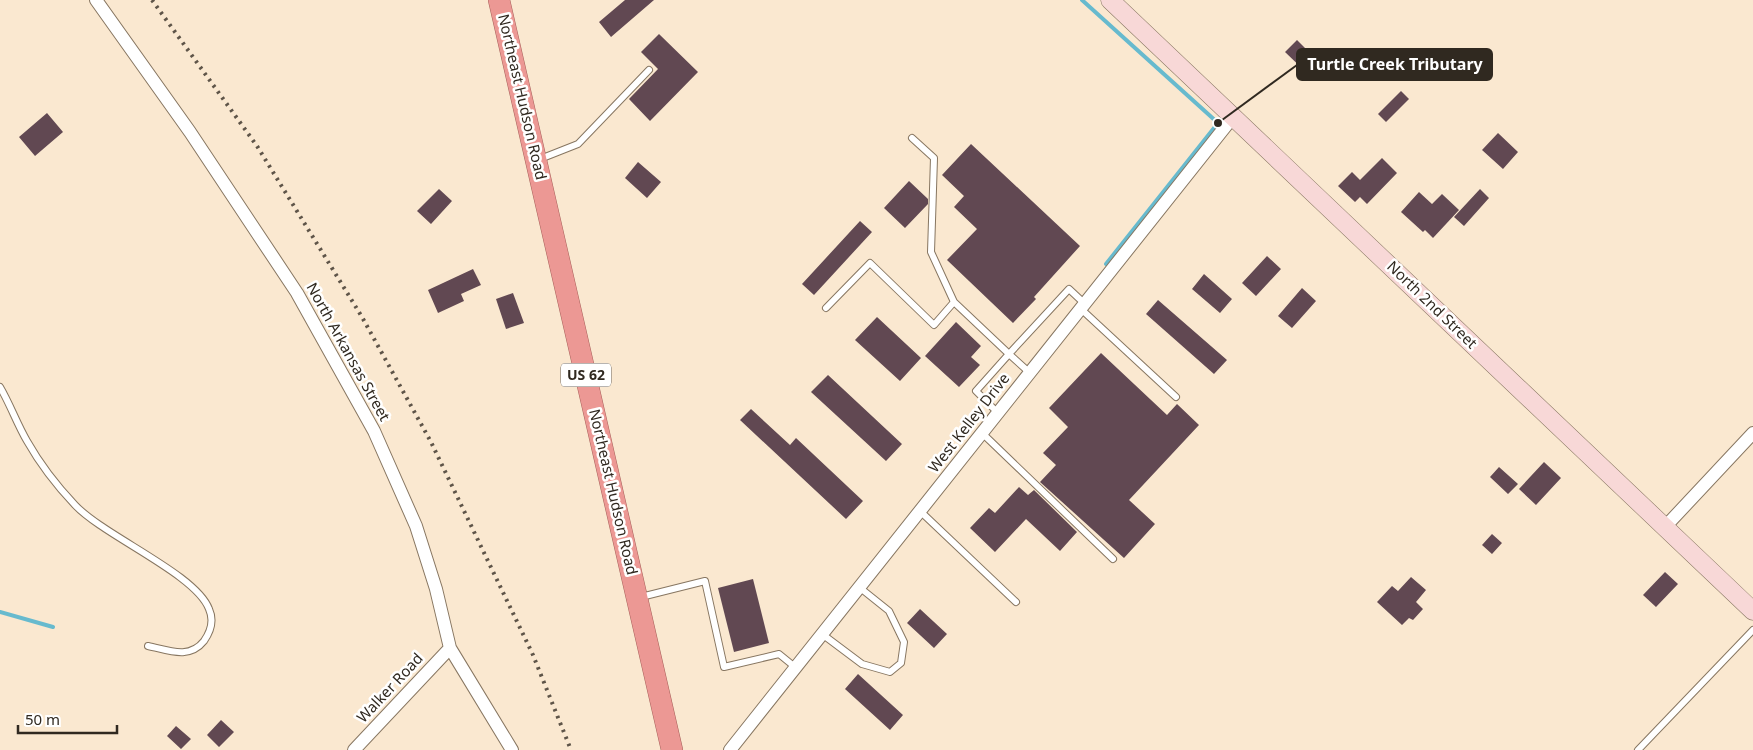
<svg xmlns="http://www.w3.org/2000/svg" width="1753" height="750" viewBox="0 0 1753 750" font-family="'Noto Sans',sans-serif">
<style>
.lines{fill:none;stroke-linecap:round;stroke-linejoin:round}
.stream{stroke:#67bace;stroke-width:4}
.building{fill:#614852}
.service-casing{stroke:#877661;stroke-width:8}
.minor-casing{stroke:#877661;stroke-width:14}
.secondary-casing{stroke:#877661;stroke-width:19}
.trunk-casing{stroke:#a7605a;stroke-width:22}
.service{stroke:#fff;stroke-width:6}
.minor{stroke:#fff;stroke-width:12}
.secondary{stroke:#f8d8d7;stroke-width:18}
.trunk{stroke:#ec9894;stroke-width:21}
.rail{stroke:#5e5448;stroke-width:4;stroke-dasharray:2.5 5;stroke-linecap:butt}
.labels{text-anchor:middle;stroke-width:5;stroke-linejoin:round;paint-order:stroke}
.shield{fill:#fff;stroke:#6e6963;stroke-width:1}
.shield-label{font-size:14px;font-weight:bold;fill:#302920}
.street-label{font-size:15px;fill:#302920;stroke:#fff}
.leader{fill:none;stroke:#302920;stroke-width:2}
.callout-dot{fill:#302920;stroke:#fff;stroke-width:2}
.callout{fill:#302920;stroke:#302920;stroke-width:2}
.callout-label{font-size:16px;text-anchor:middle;font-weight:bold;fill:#fff}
</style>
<rect width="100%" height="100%" fill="#fae8d0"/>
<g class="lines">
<path class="stream" d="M1082,0L1218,123L1106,264
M0,612L53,627"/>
</g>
<path class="building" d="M625,0H654L611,37L599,22Z
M659,34L698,72L650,121L629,99L658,69L641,52Z
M1297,40L1321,64L1310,76L1285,52Z
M1401,91L1409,99L1386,122L1378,114Z
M47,113L63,132L35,156L19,137Z
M1498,133L1518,152L1503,169L1482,150Z
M971,144L1080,246L1034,297L1036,299L1013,323L947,260L977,229L954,207L964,196L942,175Z
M1382,158L1397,173L1367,204L1360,197L1355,202L1338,186L1352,172L1360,180Z
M638,162L661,182L647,198L625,178Z
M909,181L928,199V204L905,228L884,208Z
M439,189L452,201L431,224L417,211Z
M1480,189L1489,198L1464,226L1454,217Z
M1419,192L1432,204L1442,194L1459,210L1433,238L1425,230L1423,232L1401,212Z
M860,221L872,232L814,295L802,284Z
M1267,256L1281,269L1256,296L1242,283Z
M473,269L481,285L461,294L464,301L438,313L428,290Z
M1204,274L1232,299L1220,313L1192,289Z
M1302,288L1316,301L1292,328L1278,316Z
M513,293L524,323L506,329L496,299Z
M1158,300L1227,360L1214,374L1146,314Z
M877,317L921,358L900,381L855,340Z
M956,322L981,346L971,357L980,365L959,387L925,356Z
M1101,353L1167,415L1177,404L1199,425L1129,500L1155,524L1124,558L1040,482L1056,465L1043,453L1068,427L1049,408Z
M828,375L902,444L886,461L811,392Z
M751,409L790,445L796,438L863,501L846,519L740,420Z
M1544,462L1561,478L1536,505L1519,489Z
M1499,467L1518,484L1508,494L1490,477Z
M1019,487L1028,495L1034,490L1077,532L1060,551L1026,519L995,552L970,528L989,508L995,513Z
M1492,534L1502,543L1492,554L1482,545Z
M1665,572L1678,584L1656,607L1643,595Z
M1411,577L1426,590L1416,602L1423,609L1413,620L1409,618L1402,625L1377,602L1392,586L1398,591Z
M753,579L769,643L734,652L718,588Z
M920,609L947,634L934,648L907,623Z
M858,674L903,715L890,730L845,689Z
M221,720L234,732L219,747L207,735Z
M176,726L191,739L181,749L167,736Z"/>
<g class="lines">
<defs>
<path id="service" d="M912,138L934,158L931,252L954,302
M540,159L578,144L649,70
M826,308L870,263L934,325L954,302L1009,354L976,391L998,413
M1081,309L1176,397
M1030,373L1009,354L1069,289L1085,304
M0,387C10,404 17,424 27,441C40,464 57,486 75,505C104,536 196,574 209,609C214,620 211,631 204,641C189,660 168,650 148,646
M982,433L1113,559
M920,511L1016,602
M641,597L705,581L724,667L779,654L795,667
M822,634L862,664L890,672L901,663L904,642L889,611L859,587
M1638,750L1753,630"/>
<path id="minor" d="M96,0L190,132L297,293L374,431L416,526L436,589L450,648L512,750
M1665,527L1753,433
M354,750L450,648
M730,750L1233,117"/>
<path id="secondary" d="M1110,0L1753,611"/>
<path id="trunk" d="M499,0L672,750"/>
</defs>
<use href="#service" class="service-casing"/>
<use href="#minor" class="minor-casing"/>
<use href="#secondary" class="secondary-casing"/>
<use href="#trunk" class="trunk-casing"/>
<use href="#service" class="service"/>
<use href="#minor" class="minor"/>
<use href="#secondary" class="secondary"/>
<use href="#trunk" class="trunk"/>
<path class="rail" d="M152,0L257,146L362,317L431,442L533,655L571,750"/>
</g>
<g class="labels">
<rect class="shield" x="561" y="363.5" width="50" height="23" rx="4"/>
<g class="shield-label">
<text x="586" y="380">US 62</text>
</g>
<g class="street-label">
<text transform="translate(522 97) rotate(77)" y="5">Northeast Hudson Road</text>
<text transform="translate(1432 305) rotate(44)" y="5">North 2nd Street</text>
<text transform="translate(348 352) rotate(61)" y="5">North Arkansas Street</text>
<text transform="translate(969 423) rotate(-52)" y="5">West Kelley Drive</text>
<text transform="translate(613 492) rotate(77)" y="5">Northeast Hudson Road</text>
<text transform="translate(390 688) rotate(-47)" y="5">Walker Road</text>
</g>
</g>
<path class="leader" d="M1218 123L1297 65"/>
<circle class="callout-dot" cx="1218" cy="123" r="5"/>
<rect class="callout" x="1297" y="49" width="195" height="31" rx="5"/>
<g class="callout-label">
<text x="1395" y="70">Turtle Creek Tributary</text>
</g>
<path d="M18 725v8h99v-8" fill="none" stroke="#302920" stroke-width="2.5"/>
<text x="25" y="725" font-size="15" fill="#302920" stroke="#ffffff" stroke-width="4" paint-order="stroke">50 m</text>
</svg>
